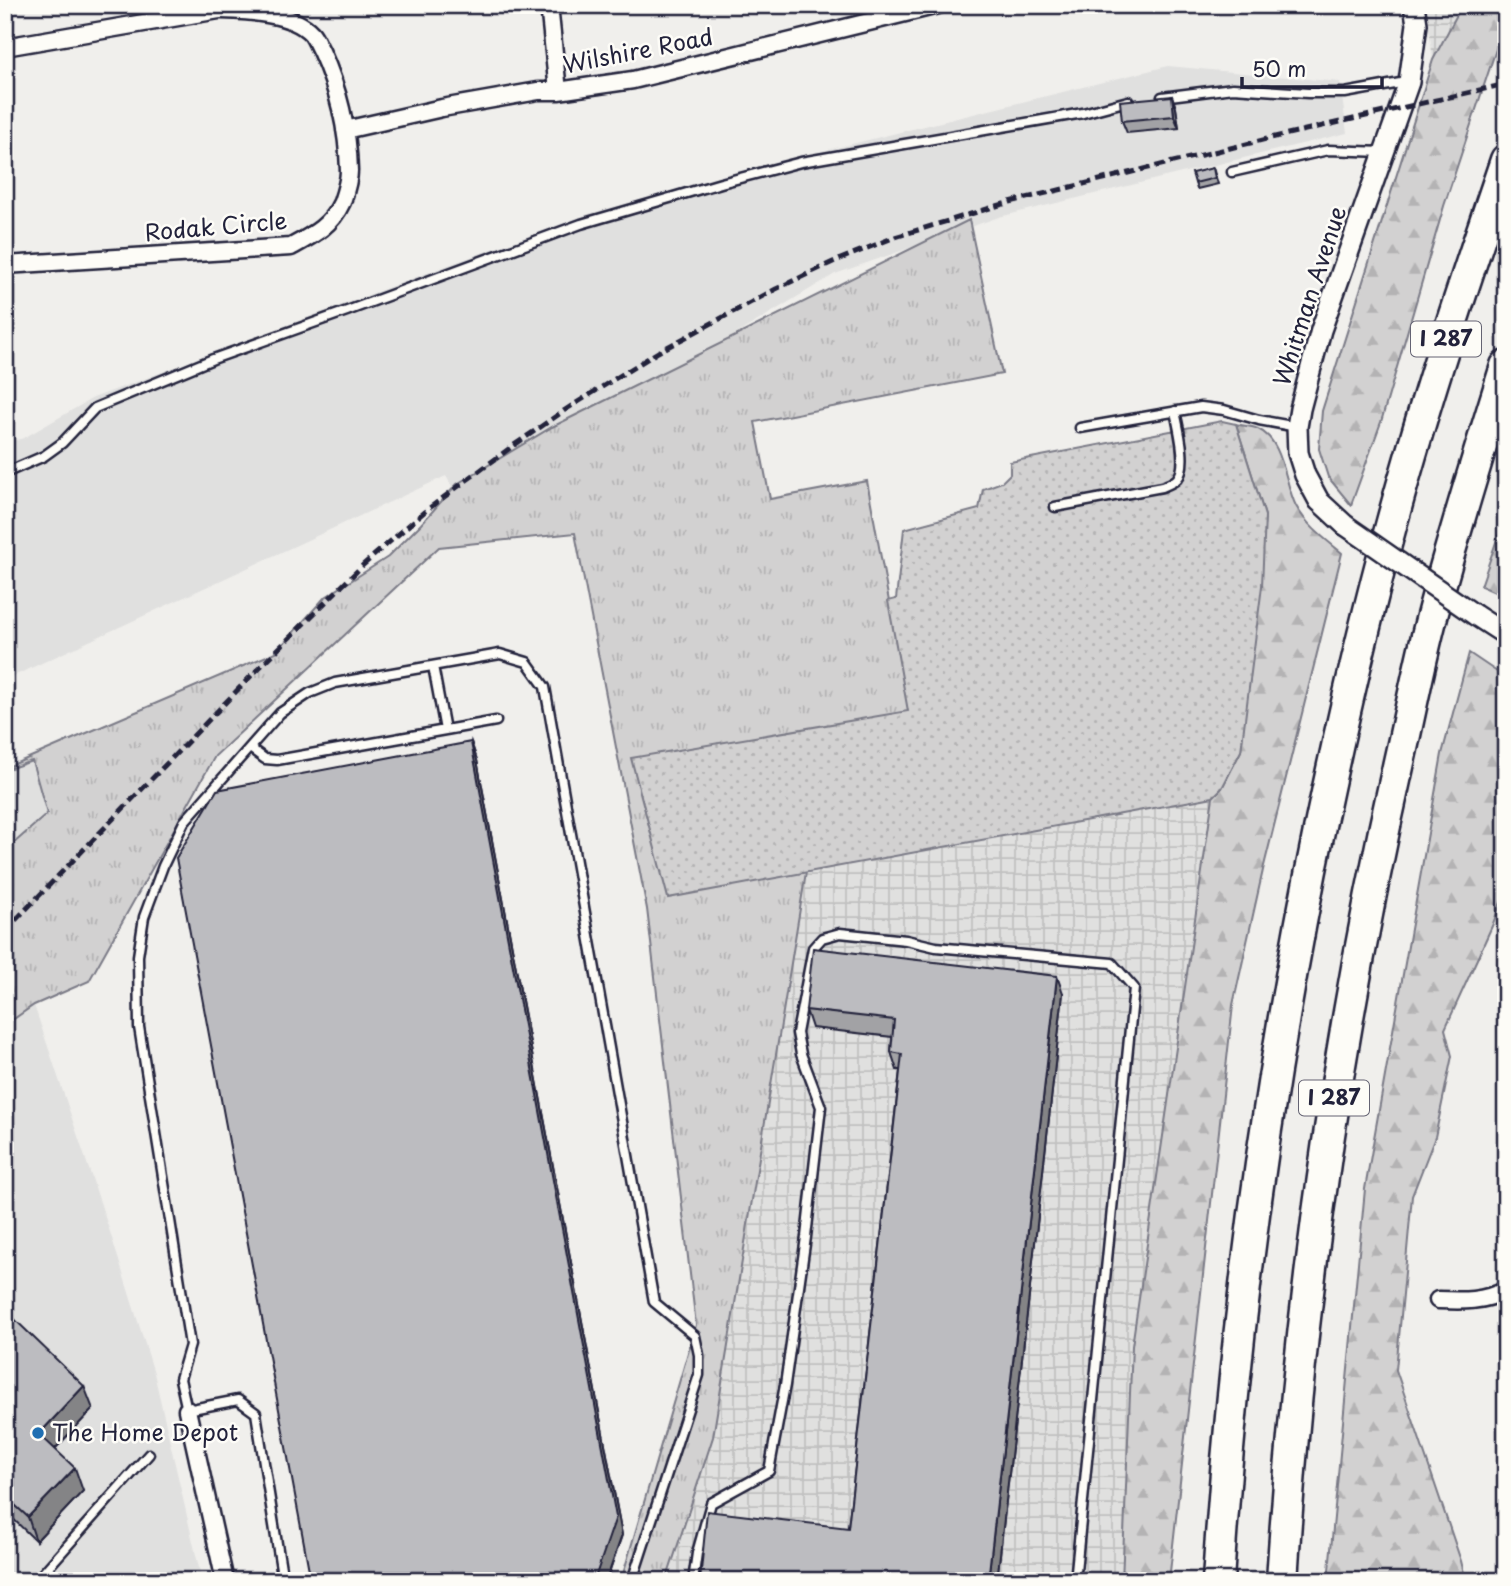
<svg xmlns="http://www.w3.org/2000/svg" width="1511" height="1586" viewBox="0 0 1511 1586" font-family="'Playpen Sans',sans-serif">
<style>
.built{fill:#e0e0df}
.industrial{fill:url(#industrial-grid)}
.grass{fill:url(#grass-tufts);stroke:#7a7a86;stroke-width:2}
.forest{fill:url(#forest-firs);stroke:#7a7a86;stroke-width:2}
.park{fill:url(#park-dots);stroke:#7a7a86;stroke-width:2}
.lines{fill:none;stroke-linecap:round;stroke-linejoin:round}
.service-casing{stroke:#22223b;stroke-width:13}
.minor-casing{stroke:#22223b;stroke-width:21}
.tertiary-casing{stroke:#22223b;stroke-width:24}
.motorway-casing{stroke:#22223b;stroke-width:35}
.service{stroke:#fdfcf7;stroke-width:8}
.minor{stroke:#fdfcf7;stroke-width:16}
.tertiary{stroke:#fdfcf7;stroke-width:19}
.motorway{stroke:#fdfcf7;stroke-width:30}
.rail{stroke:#22223b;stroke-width:5;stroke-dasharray:10 5;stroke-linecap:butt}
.tertiary-bridge-casing{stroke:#22223b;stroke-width:24;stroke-linecap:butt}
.tertiary-bridge{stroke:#fdfcf7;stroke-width:19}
.wall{fill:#a2a2a5;stroke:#22223b;stroke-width:2}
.shaded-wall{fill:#848486;stroke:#22223b;stroke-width:2}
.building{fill:#bcbcc0;stroke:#22223b;stroke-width:2}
.poi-dot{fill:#1f6fb2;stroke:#fdfcf7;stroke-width:2.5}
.labels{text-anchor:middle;stroke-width:5;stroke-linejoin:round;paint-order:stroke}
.shield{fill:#fdfcf7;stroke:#646373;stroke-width:2}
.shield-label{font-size:21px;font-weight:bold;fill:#22223b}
.street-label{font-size:23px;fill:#22223b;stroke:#fdfcf7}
.poi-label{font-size:23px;fill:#22223b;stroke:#fdfcf7;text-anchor:start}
</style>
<defs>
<pattern id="industrial-grid" width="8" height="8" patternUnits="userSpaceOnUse" patternTransform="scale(1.75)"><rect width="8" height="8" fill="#e0e0df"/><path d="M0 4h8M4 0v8" fill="none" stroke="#c0c0c0"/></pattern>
<pattern id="grass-tufts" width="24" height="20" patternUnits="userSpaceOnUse" patternTransform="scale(1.75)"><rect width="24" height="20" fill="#d2d1d1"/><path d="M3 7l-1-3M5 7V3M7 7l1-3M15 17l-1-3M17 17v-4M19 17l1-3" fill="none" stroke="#b4b3b4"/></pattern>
<pattern id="forest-firs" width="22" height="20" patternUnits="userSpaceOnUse" patternTransform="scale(1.75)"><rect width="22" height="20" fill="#d2d1d1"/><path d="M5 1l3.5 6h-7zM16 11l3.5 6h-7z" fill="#b4b3b4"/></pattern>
<pattern id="park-dots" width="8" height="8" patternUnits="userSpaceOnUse" patternTransform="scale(1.75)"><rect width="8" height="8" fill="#d2d1d1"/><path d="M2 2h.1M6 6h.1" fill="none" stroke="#b4b3b4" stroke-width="1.8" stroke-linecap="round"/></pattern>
</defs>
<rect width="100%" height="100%" fill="#f0efec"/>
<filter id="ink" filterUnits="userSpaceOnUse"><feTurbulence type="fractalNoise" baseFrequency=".0143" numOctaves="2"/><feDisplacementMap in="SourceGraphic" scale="14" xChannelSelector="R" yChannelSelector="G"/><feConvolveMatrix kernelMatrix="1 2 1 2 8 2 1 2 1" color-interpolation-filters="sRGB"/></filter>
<g filter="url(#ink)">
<path class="built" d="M1168,66L1340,82L1347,133L999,217L835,274L460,501L446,476L5,680V443L24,438L93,398L438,269L589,214L775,163Z
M32,761L47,814L5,851V770Z
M34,1005L109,1229L154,1373L202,1581H5V1025Z"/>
<path class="industrial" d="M1426,5H1462L1433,60Z
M1213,797L1132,1346L1122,1581H666L713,1437L806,872Z"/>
<path class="grass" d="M969,220L1002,374L755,422L770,499L867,481L909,711L806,872L713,1437L666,1581H621L696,1325L647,909L575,533L439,547L215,756L89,981L34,1005L5,1025V851L47,814L32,761L5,770V768L276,652L324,598L388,557L421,524L457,484L552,427Z"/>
<path class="forest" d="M1462,5H1506V19L1444,206L1381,422L1351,505L1328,477L1319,449L1322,411L1433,60Z
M1236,424C1242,426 1252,426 1258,429C1284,441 1284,482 1296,506C1307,526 1325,539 1342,553L1263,870L1233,1005L1169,1581H1122L1132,1346L1213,797L1222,788L1241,751L1265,516Z
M1506,513V597L1481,586Z
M1469,653L1506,678V889L1492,926L1445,1029L1452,1056L1435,1137L1412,1196L1396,1370L1461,1561L1466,1581H1328L1365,1189L1442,754Z"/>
<path class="park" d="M1222,421L1236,424L1265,516L1262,586L1241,751L1222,788L1213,797L668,898L631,758L908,711L888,601L896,599L904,529L979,509L983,489L1002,482L1010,474V462Z"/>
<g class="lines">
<defs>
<path id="service" d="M1162,97L1233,88L1308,93H1345L1406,82
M1232,172L1328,150L1384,152
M1080,428L1201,407L1224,410L1259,420L1297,427
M5,473L44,456L62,443L95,408L213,359L347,311L581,224L721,183L801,162L1083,113L1128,101
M1055,507L1162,487C1167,485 1173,483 1177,479C1189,467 1178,426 1175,411
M433,666L445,730
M250,748L265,759L277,760L496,721
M36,1581L149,1454
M283,1581L256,1413L238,1400L187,1410L180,1379L190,1345L139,1027L138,956L144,917L163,866L184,822L280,713L310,693L335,683L500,654L527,662L545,687L654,1302L695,1336L699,1355V1375L632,1581
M693,1581L697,1553L711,1503L769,1471L785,1385L806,1237L821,1107L801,1054L797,1033L813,948L822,938L840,933L906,940L936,947L1112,963L1134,988L1075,1581"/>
<path id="minor" d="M549,5L558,91
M5,47L219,10C245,11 292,12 311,33C315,37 318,46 321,51C338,88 348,130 349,171C349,180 345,193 342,202C331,226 313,235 291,247L5,265
M345,130L442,108L538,91H558L633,80L938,5
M1438,1300C1462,1301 1484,1302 1506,1290
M187,1410L225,1581"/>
<path id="tertiary" d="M1345,525L1319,501L1305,475L1298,453L1297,427L1300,409L1321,330L1409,82L1417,24L1414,5
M1475,615L1506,635"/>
<path id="motorway" d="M1218,1581C1234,1325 1269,1072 1321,821C1342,721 1365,621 1392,522C1425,400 1465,280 1506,160
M1282,1581C1299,1305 1338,1032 1399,762C1410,714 1419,665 1432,616C1454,532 1480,449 1506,366"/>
</defs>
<use href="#service" class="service-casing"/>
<use href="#minor" class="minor-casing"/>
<use href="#tertiary" class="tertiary-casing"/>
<use href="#motorway" class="motorway-casing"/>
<use href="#service" class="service"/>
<use href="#minor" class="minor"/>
<use href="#tertiary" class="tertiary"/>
<use href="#motorway" class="motorway"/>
<path class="rail" d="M5,931L253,674L363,565L424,512L510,448L565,410L658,352L776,289L833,262L895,237L1010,202L1279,136L1506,84"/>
<defs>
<path id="tertiary-bridge" d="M1345,525L1475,615"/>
</defs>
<use href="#tertiary-bridge" class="tertiary-bridge-casing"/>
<use href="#tertiary-bridge" class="tertiary-bridge"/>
</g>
<path class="wall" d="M1172,96L1176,108L1179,128L1127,133L1122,121Z
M1213,168L1218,184L1197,189L1195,183Z
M471,742L477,760L622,1535L606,1581H311Z
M1063,993L997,1581H700L848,1528L900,1070H897L891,1052L892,1037L812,1028L806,1010Z
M5,1310L93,1409L55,1449L83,1491L36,1541L5,1511Z"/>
<path class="shaded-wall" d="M1172,96L1176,108L1179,128L1174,116Z
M471,742L477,760L622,1535L606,1581H598L596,1575Z
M1057,976L1063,993L997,1581H988Z
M84,1386L93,1409L47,1457L39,1434Z
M75,1468L83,1491L36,1541L28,1517Z"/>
<path class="building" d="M1172,96L1174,116L1122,121L1120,101Z
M1213,168L1215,178L1195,183L1192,173Z
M471,742L616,1517L596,1575L565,1581H311L176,858L217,790Z
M813,948L1057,976L988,1581H700L707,1511L848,1528L902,1054L891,1052L894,1020L806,1010Z
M5,1310L84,1386L39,1434L75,1468L28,1517L5,1496Z"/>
</g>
<circle class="poi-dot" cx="38" cy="1433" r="7"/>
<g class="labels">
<g class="shield">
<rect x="1411" y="321.5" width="70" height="35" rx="5"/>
<rect x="1299" y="1080.5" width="70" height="35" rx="5"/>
</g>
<g class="shield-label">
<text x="1446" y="346">I 287</text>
<text x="1334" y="1105">I 287</text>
</g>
<g class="street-label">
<text transform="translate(638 51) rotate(-11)" y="8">Wilshire Road</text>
<text transform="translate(216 227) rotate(-5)" y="8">Rodak Circle</text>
<text transform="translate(1310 296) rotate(-72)" y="8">Whitman Avenue</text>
</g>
<g class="poi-label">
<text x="52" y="1441">The Home Depot</text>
</g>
</g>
<rect width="1511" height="1586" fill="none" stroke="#fdfcf7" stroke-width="28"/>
<rect x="14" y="14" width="1483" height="1558" fill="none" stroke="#22223b" stroke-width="2.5" filter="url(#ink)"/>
<path d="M1242 77v10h140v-10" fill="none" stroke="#22223b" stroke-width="3.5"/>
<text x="1252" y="77" font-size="21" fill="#22223b" stroke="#fdfcf7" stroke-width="5" paint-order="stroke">50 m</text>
</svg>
